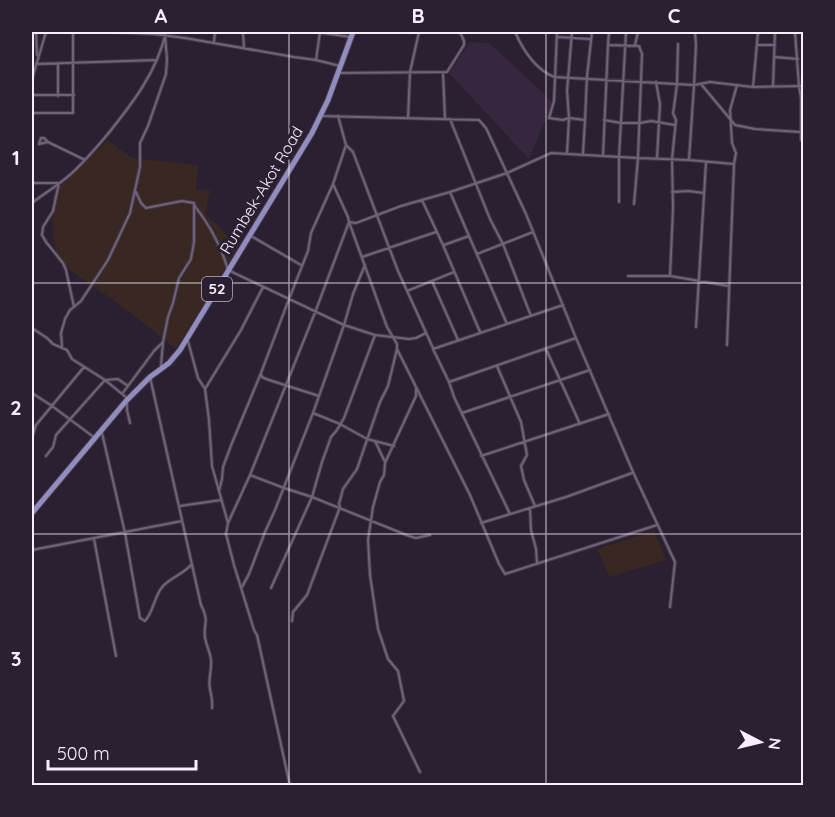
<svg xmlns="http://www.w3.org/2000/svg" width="835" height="817" viewBox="0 0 835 817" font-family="Quicksand,sans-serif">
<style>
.built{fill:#36273f}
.education{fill:#392721}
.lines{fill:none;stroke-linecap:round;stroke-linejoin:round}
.minor-casing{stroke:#453c4b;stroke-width:4}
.primary-casing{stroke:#453c4b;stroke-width:7}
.minor{stroke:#706278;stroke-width:2}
.primary{stroke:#918ebf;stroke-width:5}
.grid{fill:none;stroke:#f7effc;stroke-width:1.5;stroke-opacity:0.55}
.labels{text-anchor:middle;stroke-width:6;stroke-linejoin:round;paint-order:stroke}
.shield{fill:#2b1f32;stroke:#bab1bf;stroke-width:1.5}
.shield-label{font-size:15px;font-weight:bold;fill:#f7effc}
.street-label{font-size:16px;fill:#f7effc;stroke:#2b1f32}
.neatline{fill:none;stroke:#f7effc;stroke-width:2}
.grid-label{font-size:20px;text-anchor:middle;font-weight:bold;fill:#f7effc}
</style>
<rect width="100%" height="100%" fill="#2b1f32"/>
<path class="built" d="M470,42L489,43L553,102L529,159L449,73Z"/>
<path class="education" d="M107,140L132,158L198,165L196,189L210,190L205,214L239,246L176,349L127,310L57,261L51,216L54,193Z
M654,531L666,560L609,577L597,549Z"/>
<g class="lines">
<defs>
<path id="minor" d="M36,32L37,55
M110,32L154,34L185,38L294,57L316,60L340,66
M243,32L244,48
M316,32L351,37
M515,32C523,50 535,69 554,77L694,85L696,45L695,32
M557,32L554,101L549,118L563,120L569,118L567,153
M572,32L567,91L569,118L585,120L583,153
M609,32L608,45L639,46L642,54L638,158L634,204
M795,32L799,86L801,98V140
M557,37L590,39
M214,42L215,32
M635,45L638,32
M757,45H775
M775,57L798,59
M316,60L320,32
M58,63V96
M36,64L157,60
M443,72L445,119
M338,73L447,72L464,45V41L460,32
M32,79L46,32
M656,82L660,104L657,158
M701,84L735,125L755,129L800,132
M773,86L775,32
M753,87L758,32
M32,95H74
M32,113H73V32
M321,116L479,120L486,128L526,214L576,338L633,472L675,562L670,607
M408,118L410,72L419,32
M450,119L490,219L503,244L531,316
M585,120L587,76L592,32
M604,120L621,123H640L651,121L675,125
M39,144L48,142L85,160
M39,144L41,138H44L48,142
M346,145L353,152L398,271L433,348
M603,155L608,45
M689,160L734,164
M32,183H59L53,211L43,227L42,235L46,242L63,263L66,270L74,307
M333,184L348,217L349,222L387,327L397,344V349L470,495L499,564L505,574L657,525
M136,192L141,203L146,208L182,201L194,203V242L191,259L179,278L173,303L168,317L163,342L161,366
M450,192L507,324
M672,192L688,191L704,193
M422,200L443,245L480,332
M619,202V157L626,32
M32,203C45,193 60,184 72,173C85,161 96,148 107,135C132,104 157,72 166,32
M194,205C209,224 221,246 228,270L344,325L375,335L409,339L416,338L426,333
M251,236L301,265
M444,245L469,236
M477,254L533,232
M362,257L436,232
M628,276H670L729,286
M670,276L673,209L672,159L676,120L673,113L674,107L677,84L678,44
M432,281L458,340
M407,291L454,272
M696,327L706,162
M32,328L47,338L53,344L67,350L72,359L105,380L127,398
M188,341L198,378L205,389L209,420L212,466L228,523L226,534L234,565L254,630L257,635L290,786
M727,345L734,164L736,153L732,143L730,110L737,85
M62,348L61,333L65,319L70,310L81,301L108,260L130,213L140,167V143L148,126L166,74L167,59L165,35
M546,349L580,424
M497,366L521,422L527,455L521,466L524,480L535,506
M261,374L262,377L266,379L319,396
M150,377L201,605C211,623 201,627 206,642C208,650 212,656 211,665C211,673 208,681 210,689C211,696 213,700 212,708
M449,382L576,338
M416,387V396L385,463L384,475L380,482L373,507L368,540L370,575L378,629L388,659L398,671L404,701L393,716L420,772
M205,389L241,330L263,287
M32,393L52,406L95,438
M122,394L154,351L163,342
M127,404V410L130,423
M313,413L340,424L367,439L394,446
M462,413L590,370
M102,433L125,533L140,618L145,621C154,611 154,596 163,586C172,577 183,574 191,565
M32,438L36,425L84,367
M375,441L385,462
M46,456L53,447L56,435L105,380L118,379L128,386
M481,456L609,414
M250,475L284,488L312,497L409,536L416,538L430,535
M219,491L222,479L223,467L232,443L261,373L289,299L308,251L311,233L333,184L346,145L338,116
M180,506L221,500
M530,508L531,530L536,549L537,563
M510,514L454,397L449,382L433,349L563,305
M228,523L250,475L316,310L349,222L356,223L401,206L450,192L507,173L551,153L638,158L689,160L694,85L710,82L753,87L804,86
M481,523L566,497L632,473
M94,539L116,656
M32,550L182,521
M242,587L249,574L265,532L275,510L313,413L344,325L353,294L365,265
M271,588L312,497L322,462L331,437L337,430L344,418L375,335
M292,621L293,612L307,595L340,507L339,504L343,489L357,469L380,402L388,386L397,349"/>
<path id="primary" d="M32,513L126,401L150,377L169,363L180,350L312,133L328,100L353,32"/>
</defs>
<use href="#minor" class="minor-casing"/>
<use href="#primary" class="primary-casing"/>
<use href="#minor" class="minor"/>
<use href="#primary" class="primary"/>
</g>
<path class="grid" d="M289,32V786M546,32V786M32,283H804M32,534H804"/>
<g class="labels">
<rect class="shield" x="202" y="277" width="30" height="24" rx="4.5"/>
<g class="shield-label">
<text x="217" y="294">52</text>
</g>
<g class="street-label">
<text transform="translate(261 190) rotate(-59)" y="6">Rumbek-Akot Road</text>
</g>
</g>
<rect width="835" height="817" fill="none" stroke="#2b1f32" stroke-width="66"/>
<g transform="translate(760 742) rotate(97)" stroke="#2b1f32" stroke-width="4.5" paint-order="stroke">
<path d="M0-4.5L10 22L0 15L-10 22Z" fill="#f7effc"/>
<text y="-9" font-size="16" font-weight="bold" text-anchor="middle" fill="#f7effc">N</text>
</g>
<path d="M48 760v9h148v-9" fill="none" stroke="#f7effc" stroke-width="3"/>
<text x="57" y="760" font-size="18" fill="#f7effc" stroke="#2b1f32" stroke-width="4.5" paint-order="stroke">500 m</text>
<rect x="33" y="33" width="769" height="751" class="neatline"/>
<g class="grid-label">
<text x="161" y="23">A</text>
<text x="418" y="23">B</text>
<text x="674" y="23">C</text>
<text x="16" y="165">1</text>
<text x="16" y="415">2</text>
<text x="16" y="666">3</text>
</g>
</svg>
